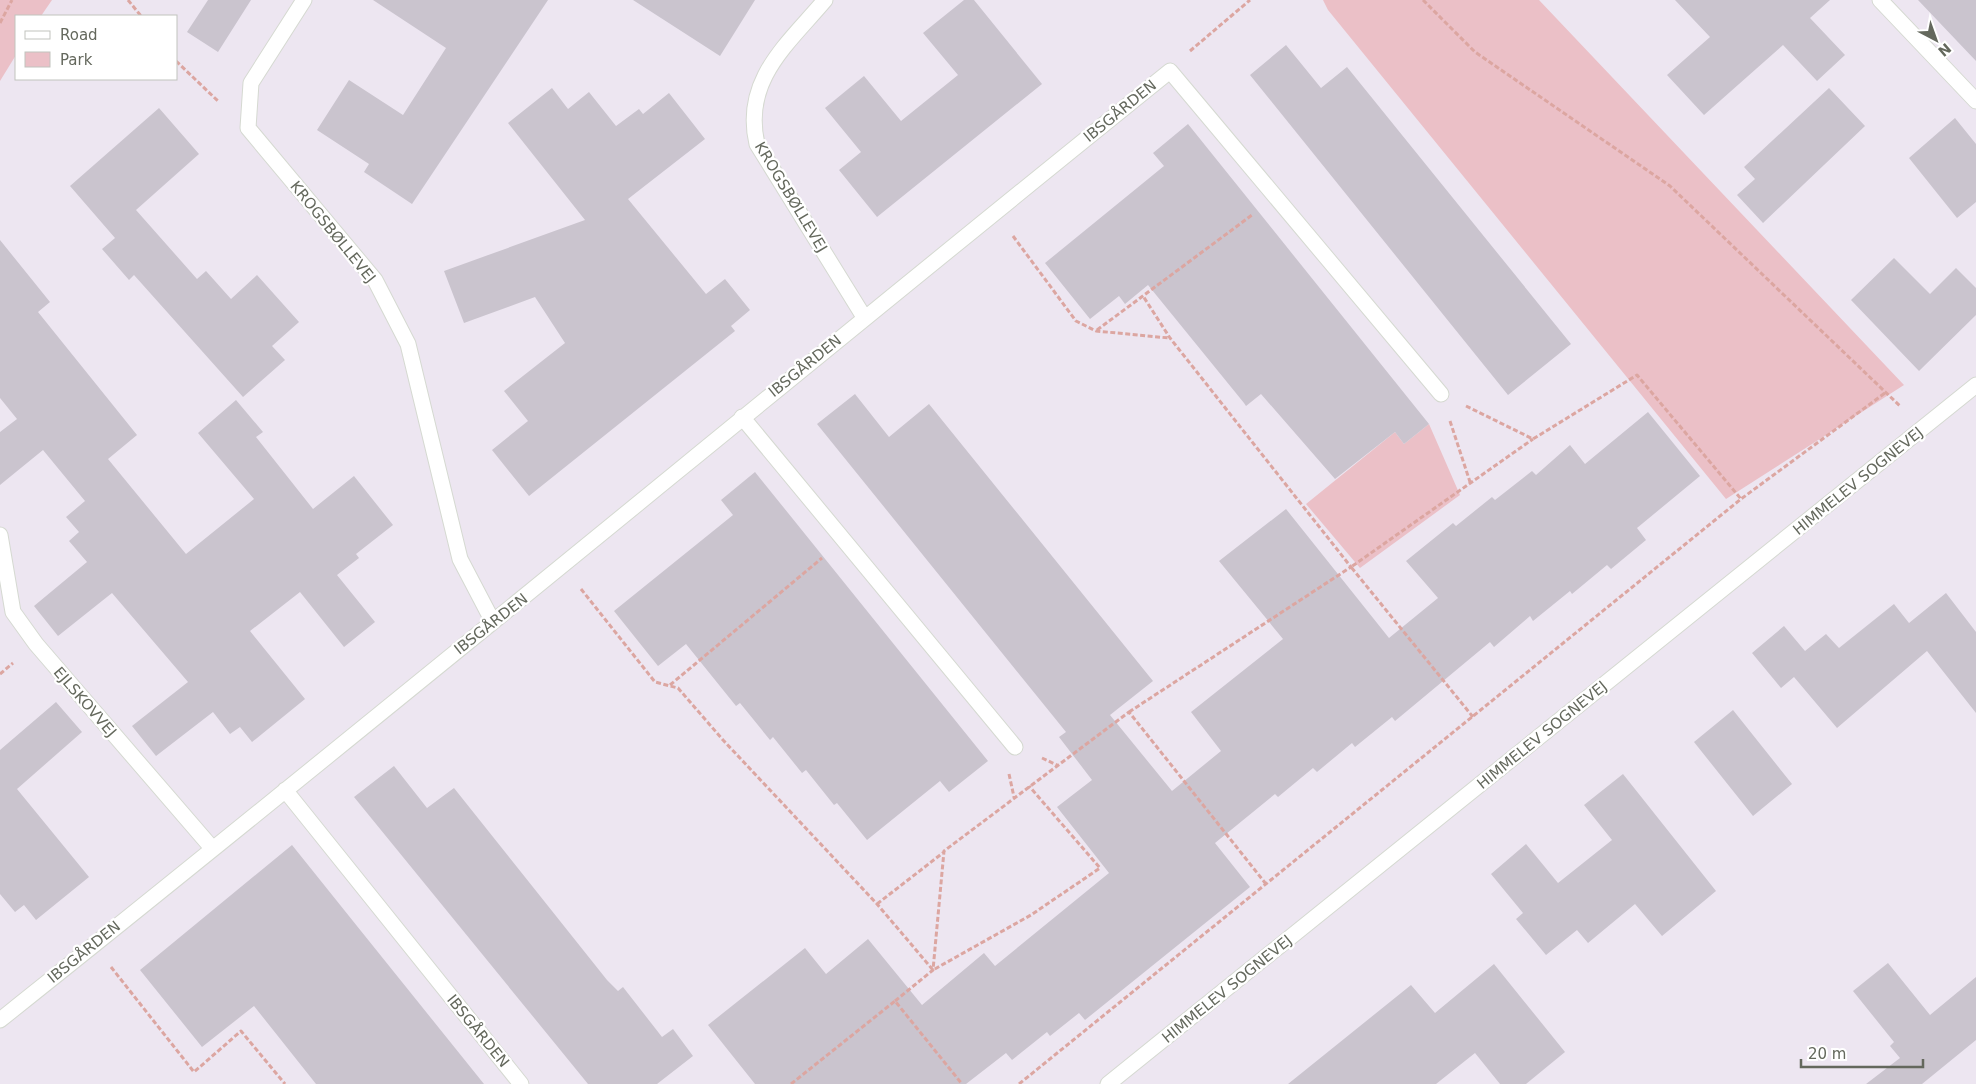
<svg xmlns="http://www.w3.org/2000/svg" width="1976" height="1084" viewBox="0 0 1976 1084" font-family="'DejaVu Sans',sans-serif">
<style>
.green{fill:#ebc0c7}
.building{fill:#cac4ce}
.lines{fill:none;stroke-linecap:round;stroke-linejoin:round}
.minor-casing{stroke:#d5d9d1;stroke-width:17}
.tertiary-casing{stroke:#d5d9d1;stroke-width:17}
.path{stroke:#dca6a1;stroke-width:3;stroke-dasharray:5 2.5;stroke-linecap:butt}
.minor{stroke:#fff;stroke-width:15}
.tertiary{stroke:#fff;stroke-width:15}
.labels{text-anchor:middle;stroke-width:4.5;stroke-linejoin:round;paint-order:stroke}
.street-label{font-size:15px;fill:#64685d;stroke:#fff}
</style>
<rect width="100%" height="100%" fill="#ede6f1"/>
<path class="green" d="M0,0H52L41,16H16V55L0,81Z
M1323,0H1539L1904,385L1726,499L1328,10Z
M1429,424L1460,495L1360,568L1306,504L1395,432L1404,444Z"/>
<path class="building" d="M208,0H251L218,52L187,32Z
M373,0H548L412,204L364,172L369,164L317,130L349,80L403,115L446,48Z
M633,0H755L720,56Z
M964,0H974L1042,84L877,217L839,170L861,152L825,108L864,76L901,121L958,75L923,33Z
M1675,0H1830L1810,18L1845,55L1817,81L1783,45L1704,115L1667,75L1710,37Z
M1918,0H1976V61Z
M1286,45L1321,88L1347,67L1571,344L1508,395L1250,75Z
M552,88L568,109L589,92L616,126L639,109L643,114L669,93L705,139L628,199L706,294L725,279L750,310L731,326L735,331L529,496L492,450L528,421L504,391L565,343L535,297L464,323L444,271L585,220L508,123Z
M1829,88L1865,126L1763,223L1737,195L1755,179L1744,167Z
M159,108L199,154L136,210L197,279L206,271L231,299L257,275L299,322L272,346L285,360L243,397L134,275L129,280L102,249L115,238L70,186Z
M1955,118L1976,144V202L1957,218L1909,158Z
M1188,124L1429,424L1404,444L1395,432L1335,479L1261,394L1246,406L1244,403L1148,285L1125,304L1119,296L1090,319L1045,263L1164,166L1153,153Z
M0,240L50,302L38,312L137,435L108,459L186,554L254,499L198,433L236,400L263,432L256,437L313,509L354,476L393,525L356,554L359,558L337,575L375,622L344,647L300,592L250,631L305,699L252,742L240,727L230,734L213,712L156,756L132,726L188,682L112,593L58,636L34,606L87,562L69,541L79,532L66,517L85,501L43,450L0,485V432L17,419L0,398Z
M1894,258L1930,294L1956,268L1976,288V315L1919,371L1851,300Z
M855,394L889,437L929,404L1153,681L1110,715L1172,791L1221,751L1191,712L1283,639L1219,561L1286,509L1389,638L1438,598L1406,561L1453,523L1456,526L1492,497L1495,500L1532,471L1536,475L1570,445L1585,464L1648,412L1700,476L1637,528L1646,540L1611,569L1607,565L1572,594L1570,591L1533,621L1530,616L1494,647L1490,642L1395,721L1392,717L1355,747L1352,743L1317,772L1313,768L1278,797L1275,794L1215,843L1250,887L1085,1020L1079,1013L1050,1036L1047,1032L1012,1060L1006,1053L966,1084H755L708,1025L805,948L826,974L868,939L922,1005L984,953L995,966L1109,873L1057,807L1092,780L1059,737L1066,732L817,424Z
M755,472L988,761L949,792L940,781L867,840L837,803L834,805L806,770L802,773L773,737L770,740L740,703L736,706L686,644L658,666L614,611L733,515L721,500Z
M1946,593L1976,632V713L1927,651L1837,728L1794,677L1781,688L1752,653L1784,626L1805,651L1826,634L1839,648L1894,604L1909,623Z
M56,702L82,732L17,789L89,877L36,920L24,905L15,912L0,894V750Z
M1733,710L1792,784L1753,816L1694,742Z
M394,766L427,808L454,788L607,980L618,991L623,987L662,1037L673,1029L693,1056L657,1084H588L354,797Z
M1623,774L1716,891L1662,936L1635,904L1588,943L1577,930L1546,955L1516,919L1523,913L1491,874L1526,844L1558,883L1612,840L1584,805Z
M292,845L365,936L484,1084H316L254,1006L202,1047L140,970Z
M1888,963L1930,1015L1976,977V1040L1922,1084H1866L1900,1058L1890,1046L1894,1042L1853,991Z
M1494,964L1565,1052L1526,1084H1500L1475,1053L1436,1084H1288L1411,985L1435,1013Z"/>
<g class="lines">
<defs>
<path id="minor" d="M304,0L251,83L248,128L375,280L408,344L460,559L493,622
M825,0C788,44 742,80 757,144L864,317
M1880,0L1976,101
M742,417L1015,747
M0,535L13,612L36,644L212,848
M285,790L521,1084
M0,1020C393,707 779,386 1170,71L1441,394"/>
<path id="tertiary" d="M1108,1084L1976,385"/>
</defs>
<use href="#minor" class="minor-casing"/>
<use href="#tertiary" class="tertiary-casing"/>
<path class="path" d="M128,0L141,16
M1423,0L1475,52L1670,186L1901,407
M0,23L12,0
M1190,51L1250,0
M176,61L219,102
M1013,236L1076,321L1096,331L1169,338
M1097,330L1252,215
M1466,406L1533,439L1637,375L1741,499
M1450,421L1471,485
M581,589L655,682L678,688L723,740L877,904L933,970L1031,915L1100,868L1029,786
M0,674L13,663
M670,685L822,558
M1129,712L1351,567L1170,338L1143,296
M1473,717L1351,567L1533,439
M1042,758L1057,765
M1009,774L1014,797
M877,904L944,852
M111,967L194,1072L241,1031L285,1084
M895,1001L933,970L944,851L1129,712L1266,884
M791,1084L895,1001L962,1084
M1019,1084L1741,499L1885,393"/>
<use href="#minor" class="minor"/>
<use href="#tertiary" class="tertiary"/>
</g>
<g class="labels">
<g class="street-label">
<text transform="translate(1120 111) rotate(-39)" y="5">IBSGÅRDEN</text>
<text transform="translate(791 197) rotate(59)" y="5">KROGSBØLLEVEJ</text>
<text transform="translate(333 232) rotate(51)" y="5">KROGSBØLLEVEJ</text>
<text transform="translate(805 366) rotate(-39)" y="5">IBSGÅRDEN</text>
<text transform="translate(1858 481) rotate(-39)" y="5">HIMMELEV SOGNEVEJ</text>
<text transform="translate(491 624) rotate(-38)" y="5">IBSGÅRDEN</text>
<text transform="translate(85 702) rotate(49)" y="5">EJLSKOVVEJ</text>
<text transform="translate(1542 735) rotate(-39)" y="5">HIMMELEV SOGNEVEJ</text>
<text transform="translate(84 952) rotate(-39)" y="5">IBSGÅRDEN</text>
<text transform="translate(1227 989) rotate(-39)" y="5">HIMMELEV SOGNEVEJ</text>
<text transform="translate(478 1031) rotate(51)" y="5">IBSGÅRDEN</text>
</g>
</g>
<rect x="15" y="15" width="162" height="65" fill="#ffffff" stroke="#c1c3be"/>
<rect x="25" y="31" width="25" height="8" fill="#ffffff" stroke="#c1c3be"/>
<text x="60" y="40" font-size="15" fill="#64685d">Road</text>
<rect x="25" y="52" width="25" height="15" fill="#ebc0c7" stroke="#c1c3be"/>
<text x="60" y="65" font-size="15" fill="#64685d">Park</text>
<g transform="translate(1936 40) rotate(139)" stroke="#ffffff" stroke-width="4" paint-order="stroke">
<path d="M0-4L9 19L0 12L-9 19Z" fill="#64685d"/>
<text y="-8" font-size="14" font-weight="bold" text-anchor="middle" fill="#64685d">N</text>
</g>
<path d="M1801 1059v8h122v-8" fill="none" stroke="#64685d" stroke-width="2.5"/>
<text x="1808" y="1059" font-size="15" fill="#64685d" stroke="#ffffff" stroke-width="4" paint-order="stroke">20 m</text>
</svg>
